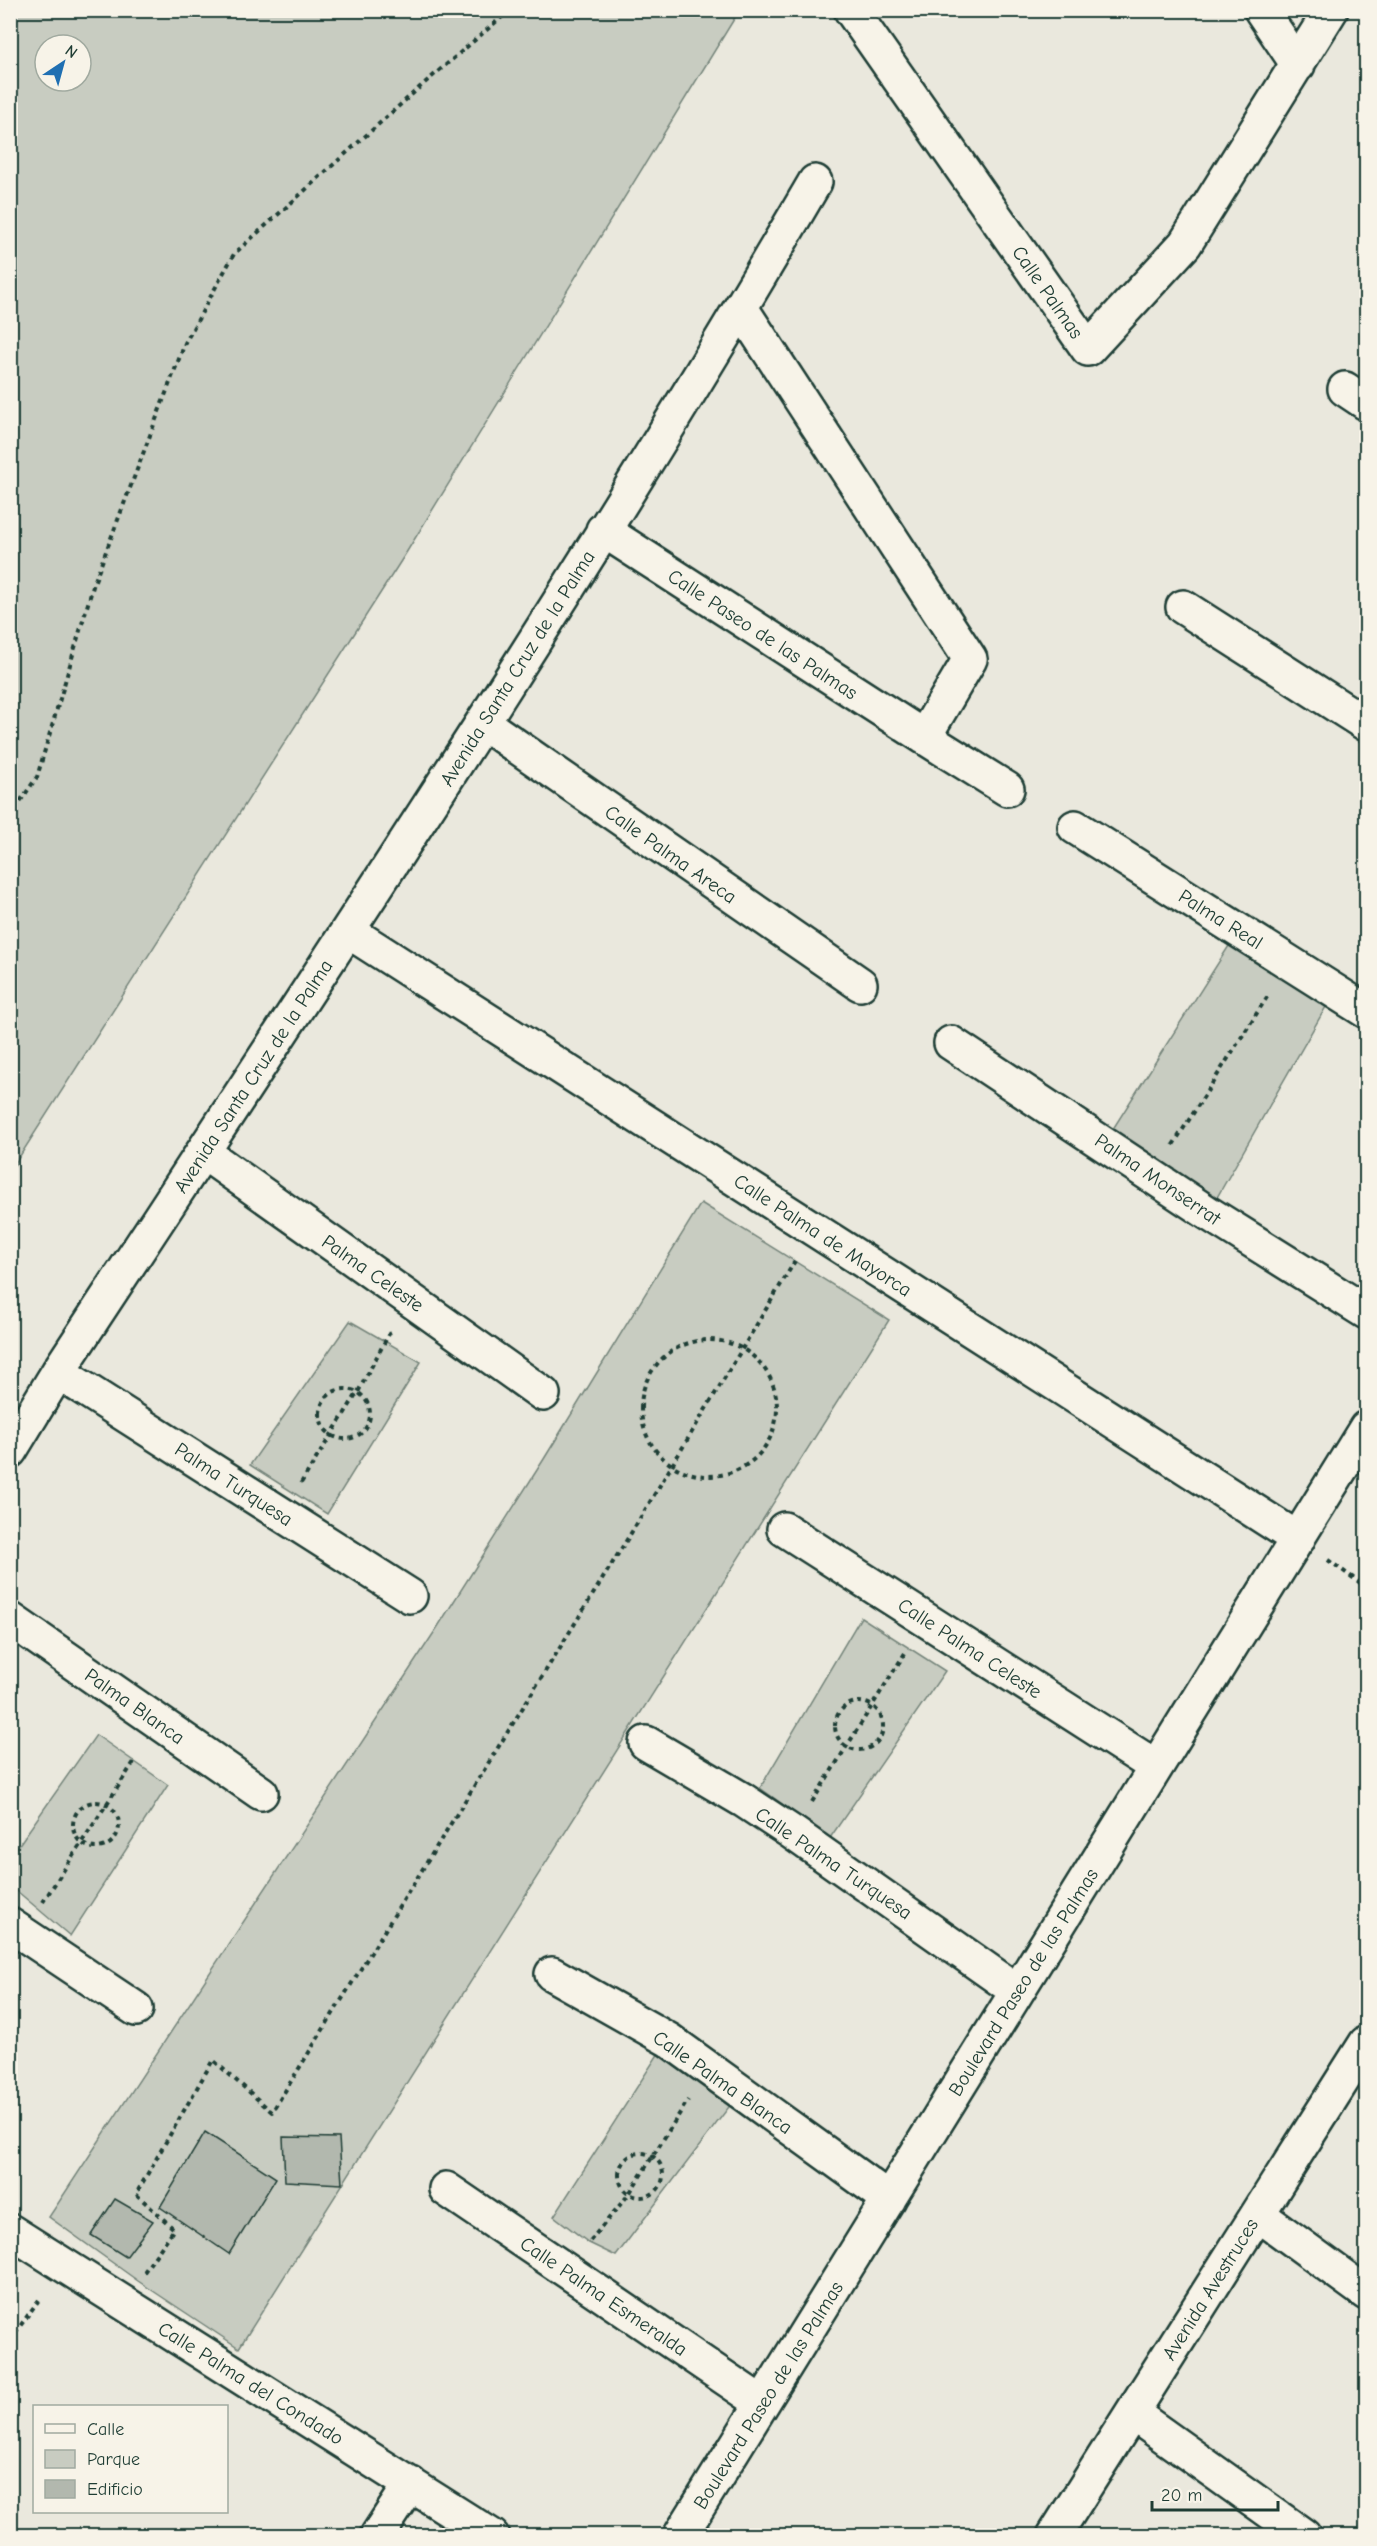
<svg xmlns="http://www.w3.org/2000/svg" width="1377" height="2546" viewBox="0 0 1377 2546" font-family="'Comic Neue',sans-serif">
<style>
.green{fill:#c8ccc1;stroke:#74847a;stroke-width:1.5;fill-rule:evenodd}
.building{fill:#b2b8ae;stroke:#1f3d34;stroke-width:1.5}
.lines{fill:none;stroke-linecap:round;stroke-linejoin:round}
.minor-casing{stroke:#1f3d34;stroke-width:38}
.path{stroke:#1f3d34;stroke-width:4;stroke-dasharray:4.5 4.5;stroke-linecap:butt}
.minor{stroke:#f7f3e8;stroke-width:33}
.labels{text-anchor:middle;stroke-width:4.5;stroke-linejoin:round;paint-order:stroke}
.street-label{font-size:20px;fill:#1f3d34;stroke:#f7f3e8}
</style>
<rect width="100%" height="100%" fill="#eae8dd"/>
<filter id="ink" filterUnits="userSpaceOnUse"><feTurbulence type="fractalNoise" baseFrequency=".0167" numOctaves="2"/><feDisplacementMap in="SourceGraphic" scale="12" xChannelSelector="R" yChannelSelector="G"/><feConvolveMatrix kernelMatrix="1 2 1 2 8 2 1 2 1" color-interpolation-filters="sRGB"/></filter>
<g filter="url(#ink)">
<path class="green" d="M11,10L739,11L406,553L11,1170ZM45,45H81V81H45Z
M1239,930L1335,991L1208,1213L1104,1143Z
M701,1203L889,1320L239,2348L138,2281L49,2217L437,1628L544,1459Z
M350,1321L421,1362L327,1514L250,1465Z
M861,1617L945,1671L830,1838L760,1788Z
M96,1735L168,1785L70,1936L11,1886V1856Z
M664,2045L735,2099L616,2256L589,2243L554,2216Z"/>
<path class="building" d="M205,2132L276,2178L229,2254L160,2207Z
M283,2137L339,2138L342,2184L285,2181Z
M115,2199L153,2221L126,2257L91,2235Z"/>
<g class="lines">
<defs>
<path id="minor" d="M851,10L1088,349L1185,244L1331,10
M1261,10L1298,65
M741,308L970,659L924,737
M1345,389L1366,403
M603,530L924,737L1007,789
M1183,607L1366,724
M483,723L860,984
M1075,827L1366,1011
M348,931L1298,1539
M951,1043L1208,1213L1366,1312
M203,1152L543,1394
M58,1372L410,1596
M10,1451L58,1372C316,979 578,588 815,182
M784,1529L1156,1767
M10,1619L261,1793
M646,1743L743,1800L793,1833L1017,1991
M10,1925L136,2009
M552,1974L669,2040L889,2199
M446,2189L762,2403
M1258,2214L1366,2293
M10,2231L492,2536
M1132,2413L1304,2536
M377,2536L411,2484
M680,2536L1366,1428
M1054,2536L1366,2043"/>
</defs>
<use href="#minor" class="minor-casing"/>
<path class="path" d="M10,816L37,777L94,583L185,343L234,254L420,87L510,10
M1173,1145L1269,994
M641 1408a68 68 0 1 1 136 0a68 68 0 1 1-136 0Z
M320 1414a25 25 0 1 1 50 0a25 25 0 1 1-50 0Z
M301,1483L358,1392L390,1332
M1328,1560L1366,1587
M835 1726a24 24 0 1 1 48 0a24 24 0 1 1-48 0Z
M73 1825a23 23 0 1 1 46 0a23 23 0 1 1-46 0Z
M812,1802L905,1653
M43,1902L134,1762
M619 2175a22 22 0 1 1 44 0a22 22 0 1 1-44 0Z
M590,2241L629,2194L688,2100
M144,2272L174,2229L136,2194L213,2060L272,2112L636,1525L795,1261
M10,2340L41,2297"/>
<use href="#minor" class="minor"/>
</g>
</g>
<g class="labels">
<g class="street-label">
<text transform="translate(1048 292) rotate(55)" y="7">Calle Palmas</text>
<text transform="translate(763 634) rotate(33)" y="7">Calle Paseo de las Palmas</text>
<text transform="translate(517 668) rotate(-58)" y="7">Avenida Santa Cruz de la Palma</text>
<text transform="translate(671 854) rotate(35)" y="7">Calle Palma Areca</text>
<text transform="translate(1221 919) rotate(32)" y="7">Palma Real</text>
<text transform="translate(253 1076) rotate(-57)" y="7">Avenida Santa Cruz de la Palma</text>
<text transform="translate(1158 1179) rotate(34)" y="7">Palma Monserrat</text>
<text transform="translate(823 1235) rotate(33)" y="7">Calle Palma de Mayorca</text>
<text transform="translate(373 1273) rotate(35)" y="7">Palma Celeste</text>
<text transform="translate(234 1484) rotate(33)" y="7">Palma Turquesa</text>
<text transform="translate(970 1648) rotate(33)" y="7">Calle Palma Celeste</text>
<text transform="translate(135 1706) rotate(35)" y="7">Palma Blanca</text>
<text transform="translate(834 1863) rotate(34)" y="7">Calle Palma Turquesa</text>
<text transform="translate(1023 1982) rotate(-58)" y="7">Boulevard Paseo de las Palmas</text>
<text transform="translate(723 2082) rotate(35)" y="7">Calle Palma Blanca</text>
<text transform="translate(1210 2289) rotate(-58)" y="7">Avenida Avestruces</text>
<text transform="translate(604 2296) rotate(34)" y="7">Calle Palma Esmeralda</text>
<text transform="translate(251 2383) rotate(32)" y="7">Calle Palma del Condado</text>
<text transform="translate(768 2395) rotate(-58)" y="7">Boulevard Paseo de las Palmas</text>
</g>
</g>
<rect width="1377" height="2546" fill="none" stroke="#f7f3e8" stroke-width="36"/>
<rect x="18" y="18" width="1341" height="2510" fill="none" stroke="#1f3d34" stroke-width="2" filter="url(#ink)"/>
<rect x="33" y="2405" width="195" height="108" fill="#f7f3e8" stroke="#a1aaa0" stroke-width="1.5"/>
<rect x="45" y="2424" width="30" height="9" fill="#f7f3e8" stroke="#a1aaa0" stroke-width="1.5"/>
<text x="87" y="2435" font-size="18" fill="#1f3d34">Calle</text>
<rect x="45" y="2450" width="30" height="18" fill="#c8ccc1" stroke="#a1aaa0" stroke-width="1.5"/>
<text x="87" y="2465" font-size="18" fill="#1f3d34">Parque</text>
<rect x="45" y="2480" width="30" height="18" fill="#b2b8ae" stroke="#a1aaa0" stroke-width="1.5"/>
<text x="87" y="2495" font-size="18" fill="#1f3d34">Edificio</text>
<g transform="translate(63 63) rotate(36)"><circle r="28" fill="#f7f3e8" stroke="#a1aaa0" stroke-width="1.5"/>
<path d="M0-4.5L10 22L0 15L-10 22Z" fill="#1f6fb2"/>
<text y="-9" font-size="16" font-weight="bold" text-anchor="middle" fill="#1f3d34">N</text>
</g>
<path d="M1152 2501v9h126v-9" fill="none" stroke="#1f3d34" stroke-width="3"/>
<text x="1161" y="2501" font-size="18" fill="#1f3d34" stroke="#f7f3e8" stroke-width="4.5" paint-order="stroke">20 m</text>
</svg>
